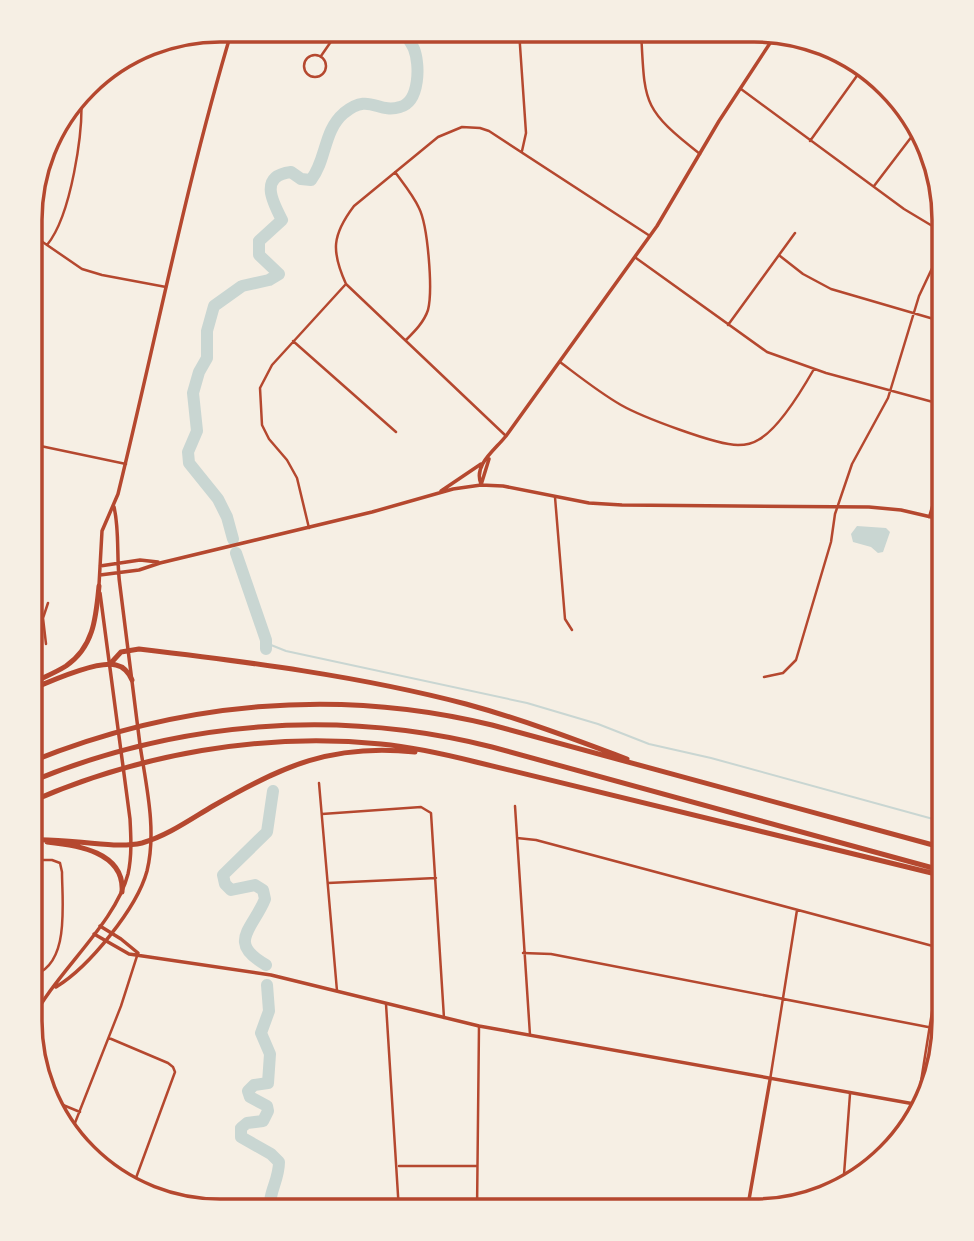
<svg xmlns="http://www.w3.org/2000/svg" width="974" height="1241" viewBox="0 0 974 1241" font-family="Inter,sans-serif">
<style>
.water{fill:#c9d6d2}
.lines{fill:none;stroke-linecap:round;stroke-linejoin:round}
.stream{stroke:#c9d6d2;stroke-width:2}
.river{stroke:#c9d6d2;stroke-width:12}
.minor{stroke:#b5482f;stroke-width:2.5}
.tertiary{stroke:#b5482f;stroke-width:3.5}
.motorway{stroke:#b5482f;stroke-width:5}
.rim{fill:none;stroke:#b5482f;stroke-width:3.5}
</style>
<rect width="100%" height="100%" fill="#f6efe4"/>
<path class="water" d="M857,526L886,528L890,532L883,552L878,553L871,547L853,542L851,534Z"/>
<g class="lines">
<path class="stream" d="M266,643L286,651L527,703L598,724L649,744L711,758L944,822"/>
<path class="river" d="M233,539L227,517L218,499L189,463L188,452L197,431L193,393L199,372L207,358V331L214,306L242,286L269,280L279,274L259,255V241L282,220C272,201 259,176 291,172L301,179L311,180C327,159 323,131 344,113C370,92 377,114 400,107C420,102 420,64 414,49C411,42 406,36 402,30
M236,553L266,640V649
M266,965C226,942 253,929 265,899L263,890L255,885L231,890L225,884L223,875L267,832L273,791
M267,985L269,1011L261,1033L270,1054L268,1083L254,1085L248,1091L250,1097L267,1106L268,1111L263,1121L247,1123L241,1128V1137L271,1154L279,1162C279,1181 268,1192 270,1211"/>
<path class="minor" d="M519,31L526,133L522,151
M641,31C645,103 641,108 700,154
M304 66a11 11 0 1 1 22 0a11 11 0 1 1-22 0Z
M321,56L339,30
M741,89L904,209L944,233
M74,102L82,101
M810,141L864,66
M395,172C403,183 413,195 419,208C428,226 433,290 428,310C424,322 415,331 406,340
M874,186L919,127
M31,234L82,269L102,275L166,287
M47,245C71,216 84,131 81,93
M780,256L803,274L831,289L944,322
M636,258L767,352L826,373L944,405
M728,325L795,233
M293,341L396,432
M560,362C580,377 600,393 621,405C642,417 716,445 738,445C745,445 752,444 758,440C779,429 802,390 814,369
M506,436L346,284C331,251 332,235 354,206L438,137L462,127L480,128L489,131L650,236
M31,444L126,464
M31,461L35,444
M555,497L565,619L572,630
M929,517L944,465
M309,528L297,478L287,460L269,439L262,425L260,388L272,365L345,285
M31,619L43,618
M46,644L43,618L48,603
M764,677L783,673L796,660L831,542L835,514L852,464L888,398L919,296L944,243
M319,783L337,991
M515,806L530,1035
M322,814L421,807L431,813L444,1018
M517,838L536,840L944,949
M328,883L436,878
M523,953L551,954L928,1027
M30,976C71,968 62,903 62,872L60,863L52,860H30
M30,1003L39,1008
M386,1004L399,1211
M109,1038L168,1063L173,1067L175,1072L133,1186
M770,1080L797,910
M51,1100L80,1112
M920,1104L919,1094L942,949
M71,1133L121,1006L137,956
M399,1166H477
M843,1188L850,1094
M477,1211L479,1026"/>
<path class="tertiary" d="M481,484C473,465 495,450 506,436L657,226L719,121L778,31
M481,485L489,459
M441,491L481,464
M100,566L140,560L158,562
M100,575L139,570L160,563L372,512L453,489L481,485L503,486L589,503L622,505L869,507L901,510L944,520
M99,585L102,531L118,494C156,339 186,183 232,30
M100,926L121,939L138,953
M94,934L129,954L271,975L479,1026L920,1105
M56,987C89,967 137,908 147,871C157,830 146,785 140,745C133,692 127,639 120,586C116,560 120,532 114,507
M30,1024C54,973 115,925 128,874C132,856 131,837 130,819L100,593
M747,1211L770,1080"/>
<path class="motorway" d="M110,664L121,652L139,649C249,662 359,676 466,704C521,719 574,739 627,759
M30,684C42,678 55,673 66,666C94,647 96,617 99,586
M30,690C48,682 98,660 116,665C125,667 129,673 132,680
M30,762C177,702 337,687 492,725L944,848
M30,782C177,721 337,708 492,747L944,871
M30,802C139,754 262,732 381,744C413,747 444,754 476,762L944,876
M30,840C65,837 112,850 142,843C167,836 191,819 213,806C282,766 333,743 415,752
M47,842C77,845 125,852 122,892"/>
</g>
<path d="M0 0H974V1241H0ZM220 42H754A178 178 0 0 1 932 220V1021A178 178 0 0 1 754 1199H220A178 178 0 0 1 42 1021V220A178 178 0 0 1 220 42Z" fill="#f6efe4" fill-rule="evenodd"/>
<path class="rim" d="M220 42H754A178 178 0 0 1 932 220V1021A178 178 0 0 1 754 1199H220A178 178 0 0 1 42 1021V220A178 178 0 0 1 220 42Z"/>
</svg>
